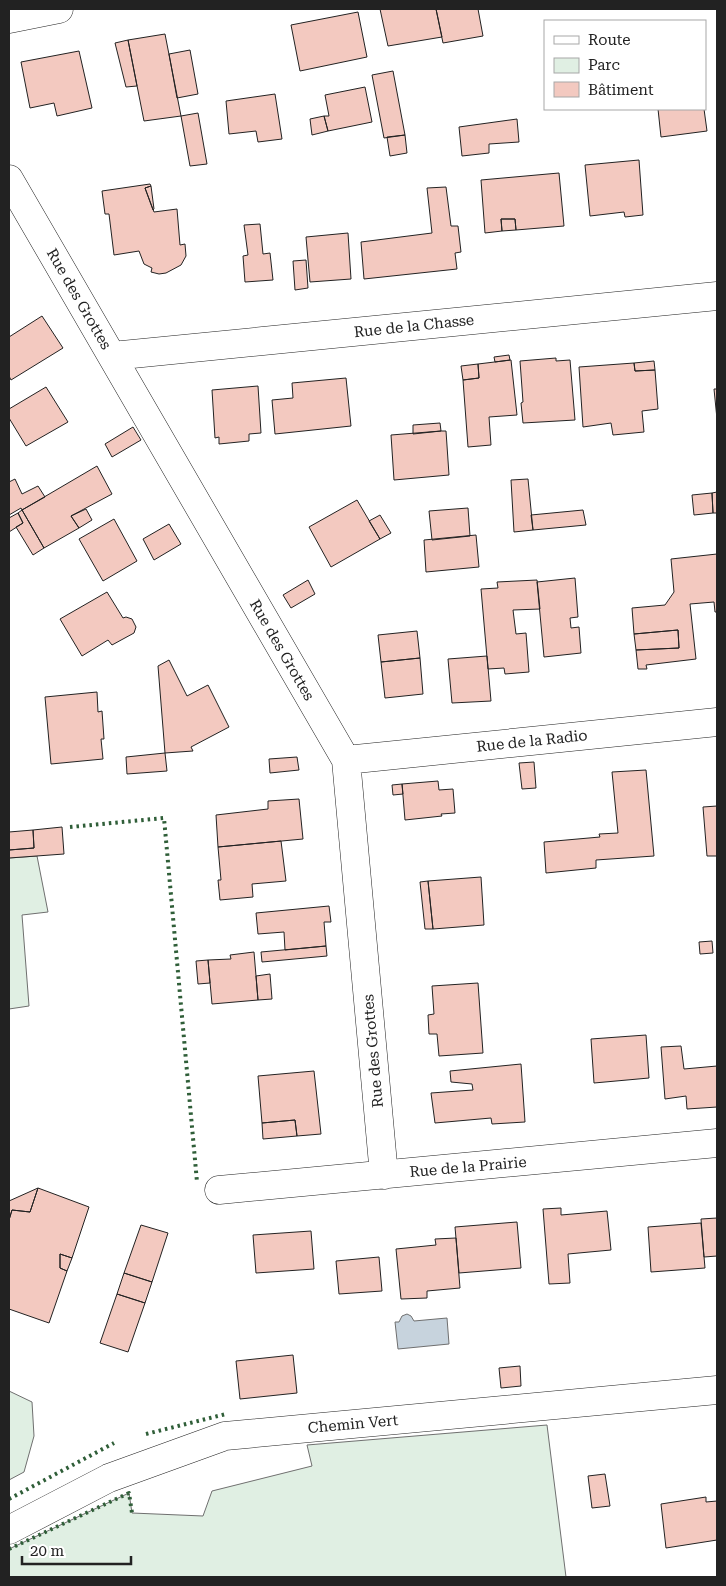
<svg xmlns="http://www.w3.org/2000/svg" width="726" height="1586" viewBox="0 0 726 1586" font-family="'Roboto Serif',serif">
<style>
.green{fill:#e0efe3;stroke:#6f6f6f}
.water{fill:#c7d3dd;stroke:#6f6f6f}
.building{fill:#f3c9c0;stroke:#222}
.lines{fill:none;stroke-linecap:round;stroke-linejoin:round}
.street-casing{stroke:#222;stroke-width:29}
.street{stroke:#fff;stroke-width:28}
.hedge{stroke:#2f5e38;stroke-width:4;stroke-dasharray:2.5 4;stroke-linecap:butt}
.labels{text-anchor:middle;stroke-width:4;stroke-linejoin:round;paint-order:stroke}
.street-label{font-size:15px;fill:#222;stroke:#fff}
</style>
<rect width="100%" height="100%" fill="#fff"/>
<path class="green" d="M37,856L48,912L22,915L29,1006L9,1009V858Z
M9,1391L32,1402L34,1436L24,1472L9,1480Z
M547,1425L566,1577H9V1549L129,1493L132,1513L203,1516L212,1491L312,1466L307,1445Z"/>
<path class="water" d="M407,1314L411,1316L414,1321L447,1318L449,1344L398,1349L395,1322H399L402,1316Z"/>
<path class="building" d="M380,9H436L442,37L388,46Z
M436,9H478L483,36L443,43Z
M358,12L367,57L300,71L291,25Z
M165,34L181,116L144,121L128,40Z
M128,40L137,86L126,87L115,43Z
M190,50L198,94L177,98L169,54Z
M79,51L92,108L57,116L54,103L30,108L21,62Z
M393,71L405,135L384,138L372,75Z
M365,87L372,122L328,131L324,116H329L325,95Z
M275,94L282,139L258,142L256,131L229,134L226,101Z
M658,109H704L707,131L661,137Z
M198,113L207,164L190,166L181,116Z
M324,116L328,131L312,135L310,119Z
M517,119L519,142L489,144V153L462,156L459,127Z
M405,135L407,153L390,156L387,137Z
M639,160L643,215L625,217L624,212L590,216L585,165Z
M559,173L564,226L516,230L515,219H501L502,231L485,233L481,180Z
M150,184L151,186L145,188L154,212L177,209L180,245L185,244L186,256L181,265L166,273L159,274L151,272L152,268L144,264L139,251L114,255L109,214H105L102,191Z
M151,186L154,209L153,210L145,188Z
M446,187L451,226H458L461,252L455,253L457,269L364,279L361,242L432,233L427,188Z
M501,219H515L516,230L502,231Z
M260,224L263,254L270,253L273,280L245,282L243,256L248,255L244,225Z
M348,233L351,279L310,282L306,237Z
M306,260L308,288L295,290L293,261Z
M42,316L63,348L11,380L9,376V337Z
M509,355L510,360L495,362L494,357Z
M556,358V361L570,360L575,420L523,423L521,403L523,402L520,361Z
M511,360L517,415L489,417L491,445L468,447L463,380L479,378L478,364Z
M654,361L655,370L635,371L634,363Z
M634,363L635,371L655,370L658,409L642,411L644,432L613,435L611,423L583,427L579,367Z
M478,364L479,378L463,380L461,366Z
M346,378L351,426L275,434L272,400L293,398L292,383Z
M258,386L261,433L249,434V441L219,444V437L215,438L212,390Z
M46,387L68,422L26,446L9,418V409Z
M714,389H717V419Z
M440,423L441,431L413,434V425Z
M133,427L141,440L112,457L105,444Z
M441,431H446L449,475L394,480L391,435Z
M97,466L112,494L71,516L79,528L44,548L22,510Z
M15,479L22,494L38,486L45,497L22,510L21,508L9,515V482Z
M528,479L533,530L514,532L511,480Z
M717,492V513H713L712,493Z
M712,493L713,513L694,515L692,495Z
M357,500L380,539L331,567L309,527Z
M468,508L470,536L432,540L429,511Z
M86,509L92,520L79,528L71,516Z
M22,510L44,548L33,555L16,527L23,523L18,513Z
M583,510L586,525L533,530L531,515Z
M18,513L23,523L9,532V518Z
M380,515L391,533L380,539L369,521Z
M114,519L137,561L103,581L79,539Z
M169,524L181,544L154,560L143,539Z
M476,535L479,567L426,572L424,540Z
M717,554V612H715L714,602L690,604L696,659L646,665L647,669H638L636,650L679,648L678,630L634,634L632,608L665,605L674,592L671,559Z
M575,578L578,617L570,618L571,628L579,627L581,653L544,657L537,582Z
M308,580L315,594L291,608L283,595Z
M537,580L540,609L513,610L516,634L526,633L529,672L505,674L504,668L488,669L481,589L498,588L497,582Z
M107,592L123,618L126,617L132,619L136,627L134,633L112,645L108,640L82,656L60,619Z
M678,630L679,648L636,650L634,634Z
M417,631L420,658L381,662L378,635Z
M487,656L491,701L452,703L448,659Z
M420,658L423,694L385,698L381,662Z
M169,660L187,696L208,685L229,727L191,747L193,751L165,753L158,666Z
M97,692L98,712L102,711L104,739H101L103,759L51,764L45,697Z
M165,753L167,771L127,774L126,757Z
M297,757L299,770L270,773L269,759Z
M534,762L536,788L522,789L519,763Z
M646,770L654,856L596,860V868L546,873L544,842L600,837L599,834L618,833L612,772Z
M438,781L439,790L453,789L455,813L441,814L442,816L405,820L402,784Z
M402,784L403,794L393,795L392,785Z
M299,799L303,839L218,847L216,815L268,809V801Z
M717,806V856H707L703,807Z
M62,827L64,854L9,858V850L34,848L33,830Z
M33,830L34,848L9,850V832Z
M281,841L286,881L252,884L253,897L220,900L218,880H221L218,847Z
M481,877L484,925L433,929L428,881Z
M428,881L433,929H425L420,882Z
M329,906L331,922H324L326,946L285,950L284,932L258,934L256,913Z
M712,941L713,953L700,954L699,942Z
M326,946L327,956L262,962L261,952Z
M254,952L258,1000L212,1004L208,960L231,959L230,955Z
M208,960L210,983L198,984L196,961Z
M270,974L272,999L258,1000L256,976Z
M478,983L483,1053L439,1056L437,1034H429L428,1015L434,1014L432,986Z
M646,1035L649,1078L594,1083L591,1039Z
M681,1046L684,1069L717,1066V1107L687,1109L686,1096L665,1099L661,1047Z
M521,1064L525,1122L492,1124L491,1118L435,1123L431,1093L473,1090L472,1084L451,1082L450,1071Z
M314,1071L321,1134L297,1136L295,1120L262,1123L258,1076Z
M295,1120L297,1136L263,1139L262,1123Z
M38,1188L30,1212L12,1210L9,1220V1201Z
M38,1188L89,1207L72,1258L60,1254V1268L67,1271L49,1323L9,1309V1220L12,1210L30,1212Z
M561,1208V1215L607,1211L611,1250L568,1254L570,1283L549,1284L543,1209Z
M717,1218V1256L704,1257L701,1219Z
M517,1222L521,1268L459,1273L455,1227Z
M701,1223L705,1268L651,1272L648,1227Z
M141,1225L168,1233L152,1282L124,1273Z
M311,1231L314,1269L256,1273L253,1235Z
M456,1238L460,1288L427,1291V1298L401,1299L396,1249L436,1245L435,1239Z
M60,1254L72,1258L67,1271L60,1268Z
M379,1257L382,1291L339,1294L336,1261Z
M124,1273L152,1282L145,1303L117,1294Z
M117,1294L145,1303L128,1352L100,1343Z
M293,1355L297,1393L240,1399L236,1361Z
M520,1366L521,1386L501,1388L499,1368Z
M605,1474L610,1506L592,1508L588,1476Z
M706,1497V1502L717,1501V1540L666,1548L661,1504Z"/>
<g class="lines">
<defs>
<path id="street" d="M9,19L59,9
M9,179L346,760L384,1175
M112,356L717,296
M346,760L717,722
M219,1190L717,1143
M9,1530L109,1478L225,1436L717,1390"/>
</defs>
<use href="#street" class="street-casing"/>
<use href="#street" class="street"/>
<path class="hedge" d="M70,827L164,818L197,1182
M146,1434L226,1414
M9,1499L114,1443
M9,1549L129,1493L132,1513"/>
</g>
<g class="labels">
<g class="street-label">
<text transform="translate(79 299) rotate(60)" y="5">Rue des Grottes</text>
<text transform="translate(414 326) rotate(-6)" y="5">Rue de la Chasse</text>
<text transform="translate(282 650) rotate(60)" y="5">Rue des Grottes</text>
<text transform="translate(532 741) rotate(-6)" y="5">Rue de la Radio</text>
<text transform="translate(373 1051) rotate(-95)" y="5">Rue des Grottes</text>
<text transform="translate(468 1167) rotate(-5)" y="5">Rue de la Prairie</text>
<text transform="translate(353 1424) rotate(-5)" y="5">Chemin Vert</text>
</g>
</g>
<rect width="726" height="1586" fill="none" stroke="#222222" stroke-width="20"/>
<rect x="544" y="20" width="162" height="90" fill="#ffffff" stroke="#a7a7a7"/>
<rect x="554" y="36" width="25" height="8" fill="#ffffff" stroke="#a7a7a7"/>
<text x="588" y="45" font-size="15" fill="#222222">Route</text>
<rect x="554" y="58" width="25" height="15" fill="#e0efe3" stroke="#a7a7a7"/>
<text x="588" y="70" font-size="15" fill="#222222">Parc</text>
<rect x="554" y="82" width="25" height="15" fill="#f3c9c0" stroke="#a7a7a7"/>
<text x="588" y="95" font-size="15" fill="#222222">Bâtiment</text>
<path d="M22 1556v8h109v-8" fill="none" stroke="#222222" stroke-width="2.5"/>
<text x="30" y="1556" font-size="15" fill="#222222" stroke="#ffffff" stroke-width="4" paint-order="stroke">20 m</text>
</svg>
